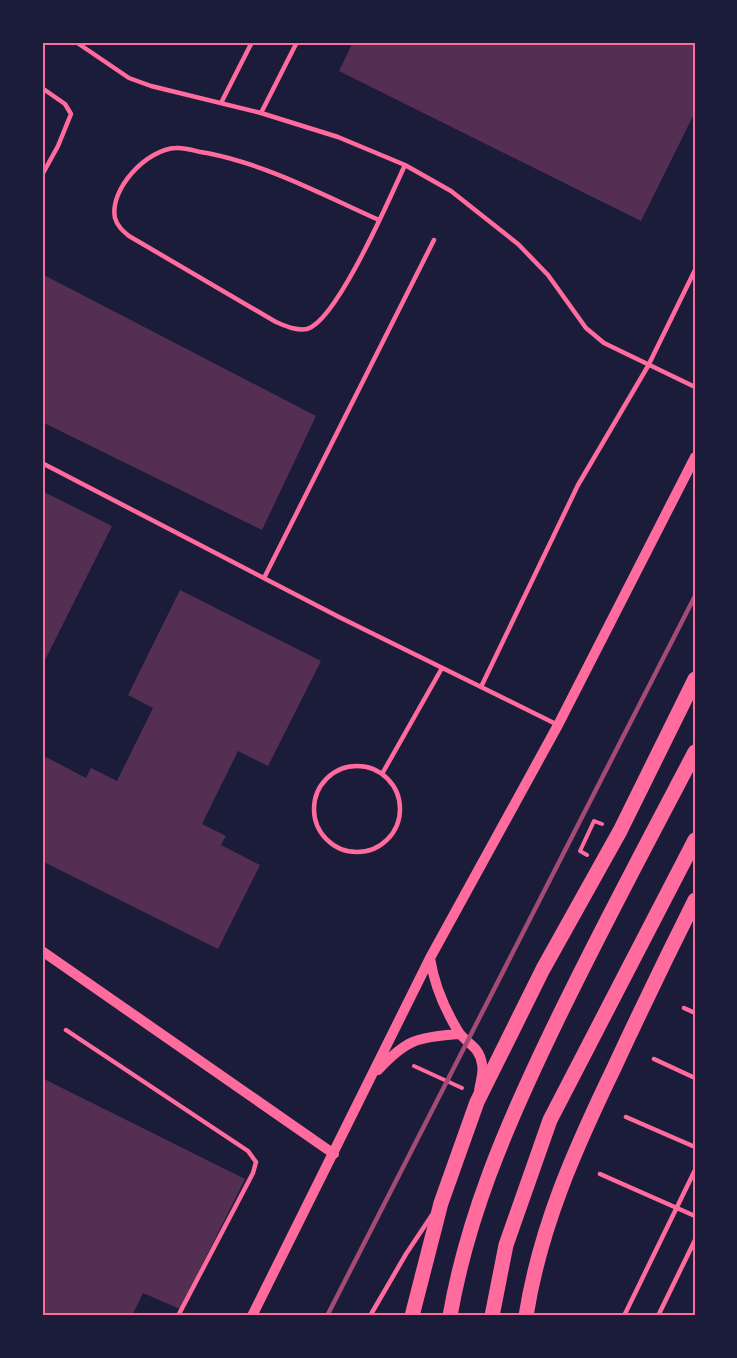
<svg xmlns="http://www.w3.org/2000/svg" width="737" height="1358" viewBox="0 0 737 1358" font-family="'IBM Plex Sans',sans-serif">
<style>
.building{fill:#542f53}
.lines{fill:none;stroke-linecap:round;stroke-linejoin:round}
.path{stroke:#ff6b9d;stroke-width:4}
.service{stroke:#ff6b9d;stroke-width:4.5}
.tertiary{stroke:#ff6b9d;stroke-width:10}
.primary{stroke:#ff6b9d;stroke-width:15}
.rail{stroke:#a44b75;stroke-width:4.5}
.neatline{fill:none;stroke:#ff6b9d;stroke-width:2}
</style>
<rect width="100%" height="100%" fill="#1b1b3a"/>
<path class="building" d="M353,42H695V112L641,221L339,71Z
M42,274L316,416L262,530L42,422Z
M42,491L112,526L42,666Z
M180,590L321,661L268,766L238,751L202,824L226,836L221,845L260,865L218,949L42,861V765L46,757L86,778L91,768L117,781L153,708L128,695Z
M42,1078L245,1179L180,1309L143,1293L132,1316H42Z"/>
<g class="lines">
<path class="path" d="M587,855L580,851L594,821L602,824
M414,1066L462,1088"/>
<path class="service" d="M76,42L129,78L151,86L261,113L338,137L405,165L451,191L518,244L548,275L586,328L604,343L695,387
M42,88L65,104L71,114L58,146L42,175
M222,101L252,42
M261,113L297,42
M379,220C323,195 268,165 207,153C197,152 186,147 176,148C147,149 109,189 115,218C117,226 123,231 129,236L276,322C286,326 296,331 307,329C337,321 391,195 405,165
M42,463L339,617L558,725
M264,578L434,240
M481,687L578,485L648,366L695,270
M314 809a43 43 0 1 1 86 0a43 43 0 1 1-86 0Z
M382,774L442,668
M684,1008L695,1013
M66,1030L248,1151L256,1162L253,1173L178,1316
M654,1059L695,1078
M626,1117L695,1147
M600,1174L695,1216
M370,1316L406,1254L432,1215
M624,1316L695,1170
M658,1316L695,1240"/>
<path class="tertiary" d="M42,951L334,1154
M430,958C434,984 444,1008 458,1031C466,1044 479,1045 482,1064C484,1072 480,1083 479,1091
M378,1070C408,1038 417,1038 459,1034
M252,1316L430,958L558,725L695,457"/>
<path class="primary" d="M412,1316L441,1203L477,1102L543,969L620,831L695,679
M450,1316C467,1218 505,1129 548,1039C594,942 645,847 695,752
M492,1316L506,1245L550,1120L695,840
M526,1316C540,1227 575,1149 614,1068C640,1012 667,956 695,900"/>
<path class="rail" d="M327,1316L695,596"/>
</g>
<rect width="737" height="1358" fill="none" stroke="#1b1b3a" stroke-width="87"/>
<rect x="44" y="44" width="650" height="1270" class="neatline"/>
</svg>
